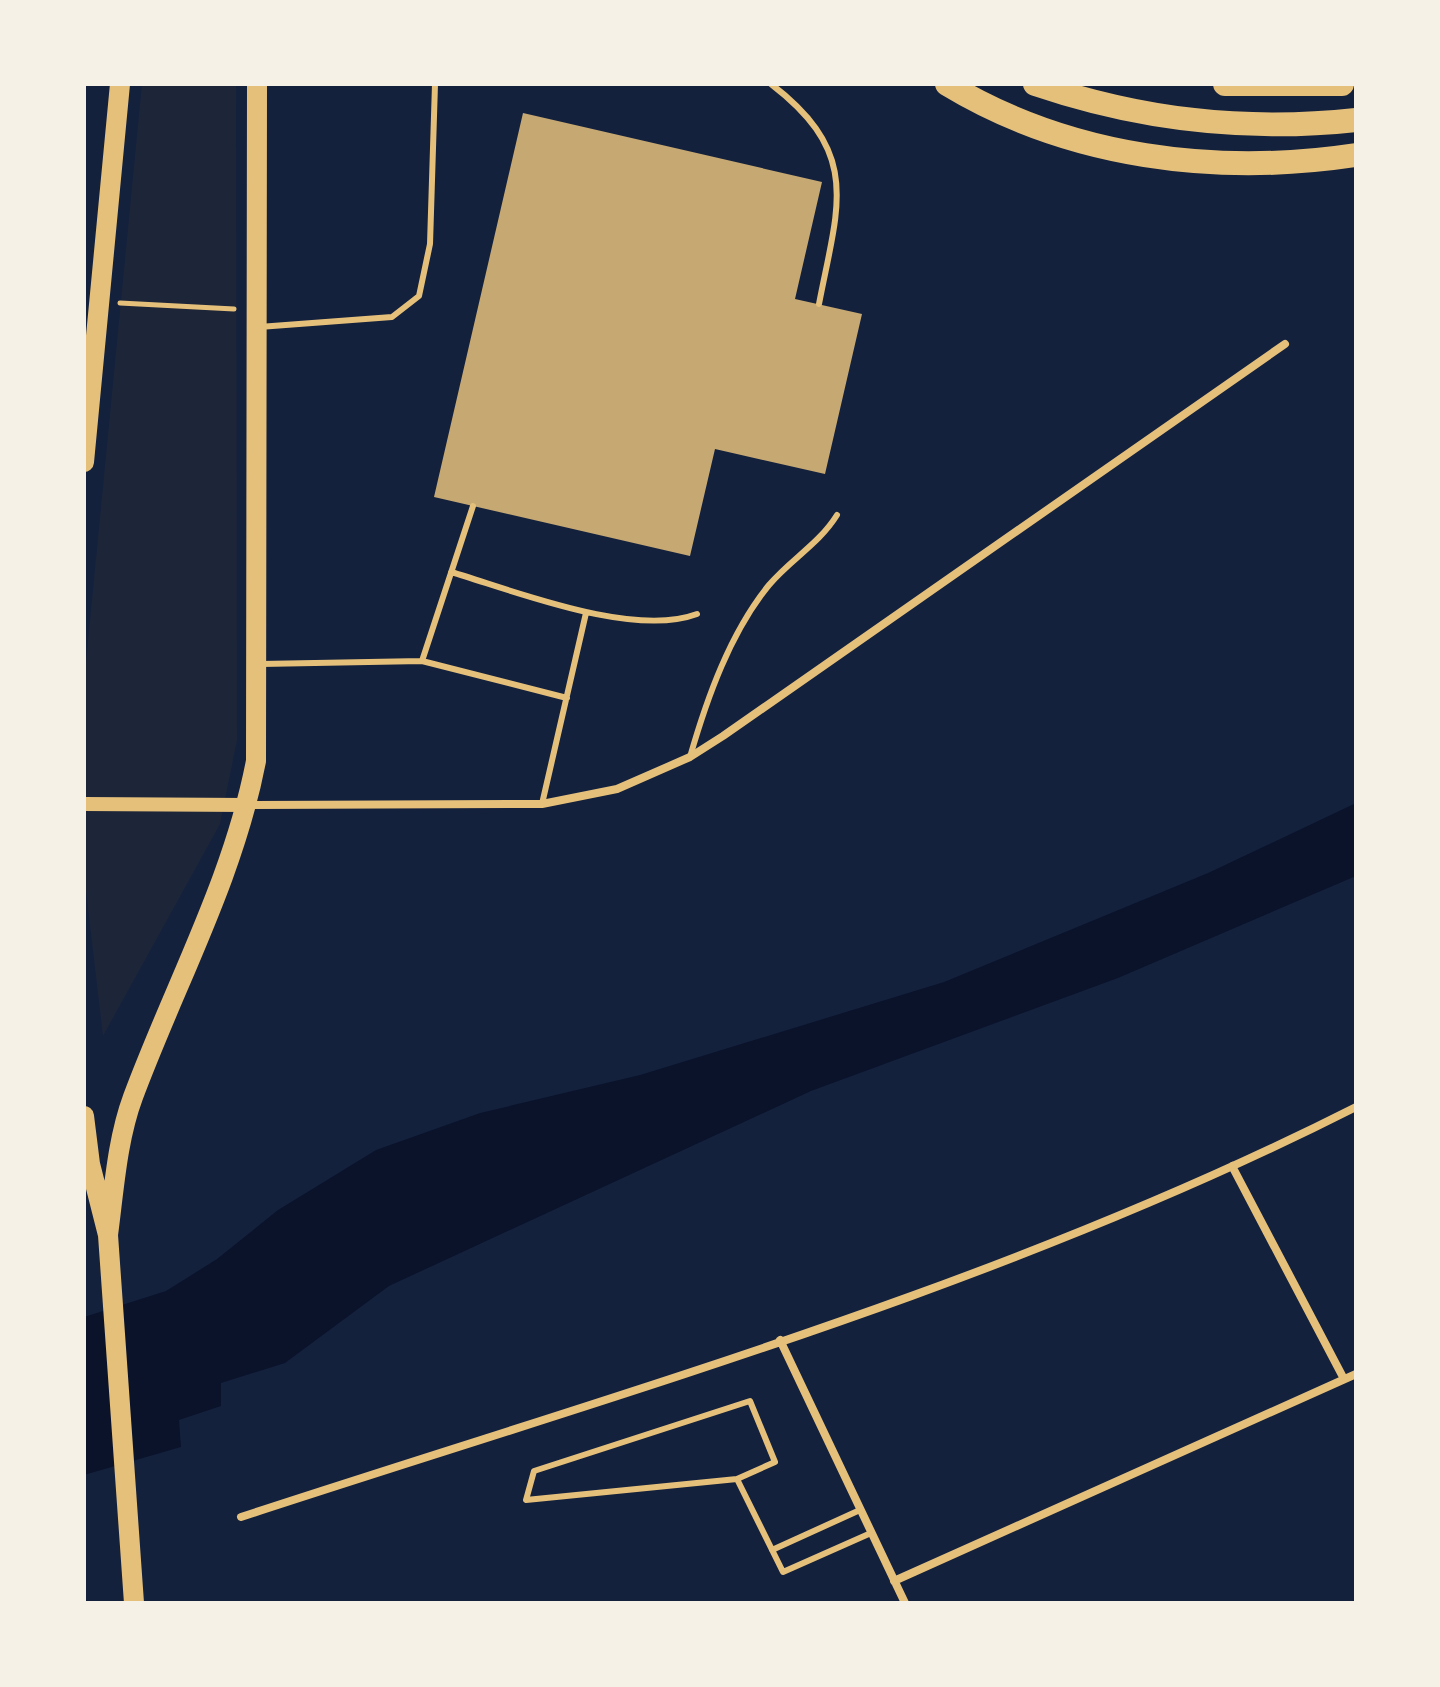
<svg xmlns="http://www.w3.org/2000/svg" width="1440" height="1687" viewBox="0 0 1440 1687" font-family="'Open Sans',sans-serif">
<style>
.green{fill:#1d2539}
.water{fill:#0b132b}
.building{fill:#c6a872}
.lines{fill:none;stroke-linecap:round;stroke-linejoin:round}
.path{stroke:#e5c07b;stroke-width:5}
.service{stroke:#e5c07b;stroke-width:6}
.minor{stroke:#e5c07b;stroke-width:8}
.tertiary{stroke:#e5c07b;stroke-width:14}
.primary{stroke:#e5c07b;stroke-width:20}
.motorway{stroke:#e5c07b;stroke-width:24}
</style>
<rect width="100%" height="100%" fill="#14213d"/>
<path class="green" d="M142,84H236L237,740L220,824L103,1036L84,873V683Z"/>
<path class="water" d="M1356,803V876L1118,978L811,1091L389,1286L285,1363L221,1383V1406L179,1420L181,1447L84,1475V1317L166,1291L217,1259L278,1210L376,1150L480,1113L640,1075L944,982L1208,873Z"/>
<path class="building" d="M523,113L822,182L795,299L862,314L825,474L715,449L690,556L434,497Z"/>
<g class="lines">
<path class="path" d="M120,303L234,309"/>
<path class="service" d="M771,84C862,154 838,205 819,304
M259,327L392,317L419,296L430,244L435,84
M451,572C515,591 633,638 697,614
M422,661L567,698
M261,664L422,661L473,506
M690,757C707,698 730,633 769,585C791,559 819,544 837,515
M542,804L586,613
M737,1479L775,1462L750,1401L534,1471L526,1500L737,1479L783,1572L871,1533
M772,1550L860,1510"/>
<path class="minor" d="M247,805L542,804L617,789L690,757L723,736L1285,344
M1232,1166L1344,1379
M780,1340L905,1603
M241,1517C616,1394 1003,1286 1356,1107
M894,1581L1356,1374"/>
<path class="tertiary" d="M84,804L247,805"/>
<path class="primary" d="M84,462L120,84
M84,1116L90,1164L108,1235L134,1603
M108,1235C114,1190 117,1140 133,1097C175,984 233,880 256,761L257,84"/>
<path class="motorway" d="M947,84C1069,158 1217,176 1356,155
M1035,84C1141,120 1245,132 1356,120
M1225,84H1342"/>
</g>
<rect width="1440" height="1687" fill="none" stroke="#f6f1e7" stroke-width="172"/>
</svg>
